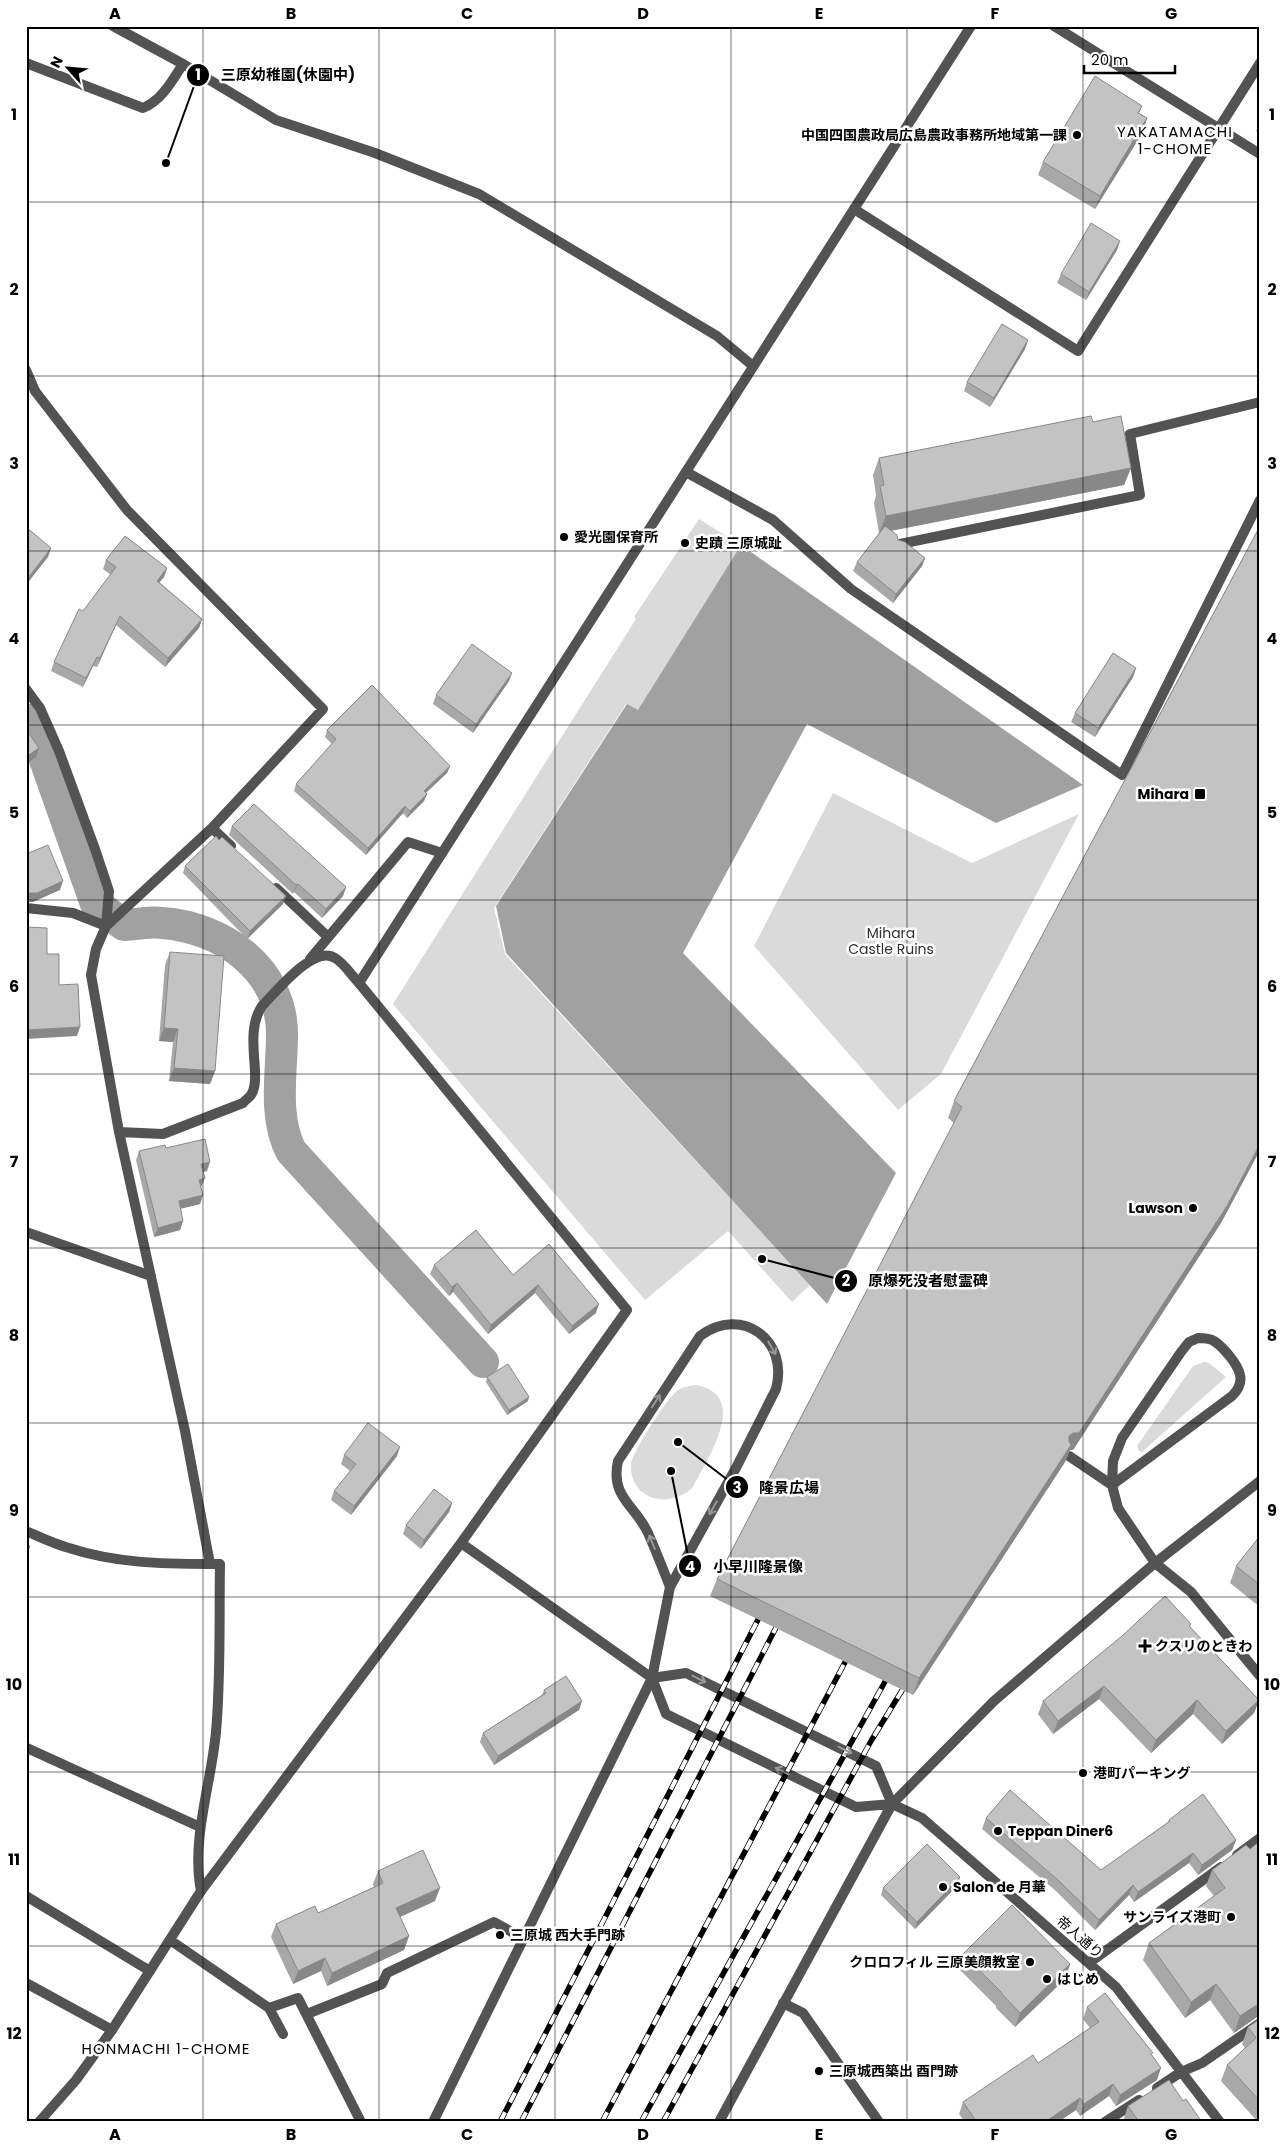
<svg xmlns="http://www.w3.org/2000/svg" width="1286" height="2148" viewBox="0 0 1286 2148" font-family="Poppins,'Noto Sans JP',sans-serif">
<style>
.green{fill:#dadada}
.water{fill:#a1a1a1}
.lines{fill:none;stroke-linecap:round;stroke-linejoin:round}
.canal{stroke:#a1a1a1;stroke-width:32}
.service{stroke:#535353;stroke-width:10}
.minor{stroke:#535353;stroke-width:10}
.tertiary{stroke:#535353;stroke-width:10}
.rail-casing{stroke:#000;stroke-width:5.5}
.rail{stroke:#fff;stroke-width:4;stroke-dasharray:11;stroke-linecap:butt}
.wall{fill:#a8a8a8}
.shaded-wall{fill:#888}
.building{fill:#c3c3c3;stroke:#888}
.oneway{stroke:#989898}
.grid{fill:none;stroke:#000;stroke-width:1;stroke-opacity:0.55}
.poi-dot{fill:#000;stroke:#fff;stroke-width:2}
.labels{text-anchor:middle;stroke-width:5;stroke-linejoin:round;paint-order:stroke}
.poi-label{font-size:14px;font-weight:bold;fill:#000;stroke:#fff;text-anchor:start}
.park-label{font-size:14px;fill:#313131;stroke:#fff}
.street-label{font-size:14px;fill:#000;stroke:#fff}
.neighbourhood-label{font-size:15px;letter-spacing:1px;fill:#000;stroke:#fff}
.leader{fill:none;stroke:#000;stroke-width:2}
.callout-dot{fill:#000;stroke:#fff;stroke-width:2}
.mark-label{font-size:15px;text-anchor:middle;font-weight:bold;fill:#fff}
.callout-label{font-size:15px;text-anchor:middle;font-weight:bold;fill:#000;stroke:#fff;stroke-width:5;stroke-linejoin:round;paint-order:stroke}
.neatline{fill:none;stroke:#000;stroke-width:2}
.grid-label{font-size:16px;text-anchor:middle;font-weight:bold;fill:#000}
</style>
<rect width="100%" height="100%" fill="#fff"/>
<path class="green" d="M699,519L741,545L638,711L626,704L494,908L505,954L810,1285L792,1302L728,1231L645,1300L393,1004L636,619L634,617Z
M833,793L972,863L1079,814L941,1074L898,1110L754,946Z
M1204,1362L1209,1363L1226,1377L1142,1452L1139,1451L1137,1446L1193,1366Z
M696,1385C751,1395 707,1459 693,1487C670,1510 629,1500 631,1464C632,1452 668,1397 678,1390C683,1387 689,1386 696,1385Z"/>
<path class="water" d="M741,545L1083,785L996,823L807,724L683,953L896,1173L827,1304L506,953L496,906L627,704L638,710Z"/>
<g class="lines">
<path class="canal" d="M26,719L43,754L96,904L124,925C137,925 149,921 162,923C222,927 282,969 282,1034C282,1072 273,1116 291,1151L483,1362"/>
<path class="service" d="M26,63L143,108C162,100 172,81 183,64
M26,370L35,391
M900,544L1140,495L1130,434L1260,402
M1198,1338C1204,1338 1209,1338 1214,1341C1223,1347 1238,1364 1240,1375C1242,1383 1238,1390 1232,1396L1112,1485L1113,1461L1122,1438L1181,1352L1189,1342Z
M1069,1456L1112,1485L1118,1508L1155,1563
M652,1678L670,1587L737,1466L776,1389C789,1340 742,1305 700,1336L618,1461C610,1497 635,1505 648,1533C656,1551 663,1569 670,1587
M26,1896L150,1971
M26,1983L112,2030
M307,2014L382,1984L387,1973L494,1922L524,1939"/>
<path class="minor" d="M113,26L183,64L276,120L375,153L479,194L717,336L753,366
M1054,26L1260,154
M854,209L1078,351L1260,63
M35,391L127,510L323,709L212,828L106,926L96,949L91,975L119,1132L185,1431L210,1564H220C219,1620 221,1676 216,1732C211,1785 191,1840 201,1891L112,2030L76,2080L39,2122
M686,472L773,520L851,589L1122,775L1260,500
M26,689L40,708L59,751L95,849L109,891L106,926
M212,828L231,846
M276,888L328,937
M26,908L73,913L106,926
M310,959L408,842L442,853
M119,1132L163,1134L243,1103C245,1100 249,1098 251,1095C263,1077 243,1034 262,1006C276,992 314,944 335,958C344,963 352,976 359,983
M26,1232L151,1276
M26,1531C40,1537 54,1544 69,1548C115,1563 162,1564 210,1564
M1155,1563L1191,1592L1260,1676
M26,1749L27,1748L200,1827
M892,1804L922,1818L1116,1987L1220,2122
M1237,1855L1260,1838
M170,1940L269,2008L283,2034
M1089,1963L1221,1867
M783,2003L803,2013L879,2122
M269,2008L298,1998L361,2122
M1157,2088L1181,2072L1202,2063L1260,2023
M433,2122L652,1678
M1105,2122L1139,2100"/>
<path class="tertiary" d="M461,1543L652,1678L666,1714L856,1807L892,1804
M652,1678L686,1673L876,1766L892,1804
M201,1891L461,1543L627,1310L359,983L971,26
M719,2122L892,1804L994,1701L1155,1563L1260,1481"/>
<defs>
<path id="rail" d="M500,2122L765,1606
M521,2122L782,1616
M602,2122L852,1649
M641,2122L892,1669
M663,2122L871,1741L909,1679"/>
</defs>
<use href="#rail" class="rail-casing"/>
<use href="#rail" class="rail"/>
</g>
<path class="wall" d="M1142,106L1139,113L1147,118L1143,132L1095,209L1038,175L1043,162Z
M1260,122V133L1256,131Z
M1117,250L1086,300L1057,283L1061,274Z
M1028,340L1025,349L990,407L964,391L967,382Z
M1093,422L1131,468L1124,485L891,531L898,540L925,558L922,566L893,603L853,571L857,562L879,533L874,503L876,495L873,475L879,458Z
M1260,526V1150L1221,1223L1073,1450H1070L1065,1462L913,1695L710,1596L717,1579L954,1123L948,1118L954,1101Z
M106,560L167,568L164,577L159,582L202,619L199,628L165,667L116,625L97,667L93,666L83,687L51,671L54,662L83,611L111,575L103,569Z
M1136,668L1133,677L1095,737L1071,722L1075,713Z
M509,681L473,733L433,704L436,695Z
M327,730L450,766L447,773L426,793L427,794L424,801L407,818L403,813L366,855L294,791L296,784L332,744L325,737Z
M232,826L346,887L343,896L322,918L294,892L293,894L229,835Z
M185,866L283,904L247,939L183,873Z
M170,952L215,1071L210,1084L169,1081L173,1042L159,1041L165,965Z
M166,1148L207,1171L203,1172L201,1187L203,1195L200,1204L180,1209L183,1221L180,1230L154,1237L136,1160L139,1151Z
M549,1244L596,1313L569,1334L535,1293L488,1334L453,1292L449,1296L430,1274L434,1265L513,1275Z
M487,1377L528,1401L507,1415L486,1382Z
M344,1455L397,1456L351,1515L331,1500L334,1491L350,1471L341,1464Z
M452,1503L449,1512L421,1549L403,1534L406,1525Z
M1260,1536V1607L1230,1583L1236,1566Z
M1191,1624L1190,1627L1259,1700L1254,1713L1222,1744L1193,1714L1151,1753L1099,1699L1053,1734L1038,1714L1043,1701Z
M544,1690L582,1701L579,1710L494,1765L480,1742L483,1733L542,1695Z
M986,1818L1101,1870L1167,1823L1169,1820L1236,1840L1232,1850L1198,1875L1189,1863L1134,1902L1129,1895L1095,1930L1056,1891L982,1829Z
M1246,1845L1257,2017L1234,2033L1210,2000L1185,2018L1143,1960L1149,1943L1214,1896L1206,1886L1212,1870Z
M378,1871L435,1901L400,1917L409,1936L404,1950L327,1986L321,1971L293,1984L271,1937L276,1924L318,1913L374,1887L373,1884Z
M958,1885L915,1929L881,1895L883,1888Z
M963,1954L1070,1964L1065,1979L1015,2027L996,2008V2006L958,1968Z
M1087,2007L1152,2056L1157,2080L1116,2106L1109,2096L1080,2116L1076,2110L1058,2122H965L959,2114L963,2102L1038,2063L1090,2028L1083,2019Z
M1260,2019V2122H1258L1221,2081L1227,2065L1245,2048L1242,2044L1248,2027Z
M1183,2101L1202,2122H1127L1124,2118L1128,2106Z"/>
<path class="shaded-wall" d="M1147,118L1143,132L1095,209L1100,196Z
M1120,241L1117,250L1086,300L1089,292Z
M1028,340L1025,349L990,407L994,398Z
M1131,468L1124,485L879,533L886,516Z
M51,548L48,557L26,585L28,578Z
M925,558L922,566L893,603L896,594Z
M167,568L164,577L154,589L157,581Z
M120,616L116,625L97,667L100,658Z
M202,619L199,628L165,667L168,658Z
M97,657L93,666L83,687L86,678Z
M1136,668L1133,677L1095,737L1098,728Z
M512,673L509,681L473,733L476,724Z
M39,748L36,757L26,764V757Z
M450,766L447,773L421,797L424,791Z
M427,794L424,801L407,818L410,811Z
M405,806L403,813L366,855L368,848Z
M63,881L60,890L33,902H26L27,893Z
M298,884L293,894L296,885Z
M346,887L343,896L322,918L326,909Z
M286,896L283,904L247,939L250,931Z
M80,1027L77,1036L26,1039V1030Z
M164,1028L178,1029L173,1042L159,1041Z
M174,1068L215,1071L210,1084L169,1081Z
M1260,1144V1150L1221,1223L1073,1450H1070L1065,1462L913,1695L919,1678L1069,1436Z
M210,1162L207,1171L198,1173L201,1164Z
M205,1178L201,1187L199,1180Z
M203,1195L200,1204L175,1210L179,1201Z
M183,1221L180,1230L154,1237L158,1228Z
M457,1283L453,1292L449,1296L452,1287Z
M538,1285L535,1293L488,1334L491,1325Z
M599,1304L596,1313L569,1334L572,1326Z
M529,1397L528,1401L507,1415L509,1410Z
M400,1447L397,1456L351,1515L354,1506Z
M452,1503L449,1512L421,1549L424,1540Z
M1104,1686L1099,1699L1053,1734L1058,1721Z
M1197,1700L1193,1714L1151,1753L1156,1740Z
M1259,1700L1254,1713L1222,1744L1226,1731Z
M582,1701L579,1710L494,1765L498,1756Z
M1236,1840L1232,1850L1198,1875L1202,1865Z
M1193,1853L1189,1863L1134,1902L1138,1892Z
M960,1877L958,1885L915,1929L917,1922Z
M1133,1885L1129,1895L1095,1930L1099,1920Z
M440,1888L435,1901L391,1921L396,1908Z
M409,1936L404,1950L327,1986L332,1973Z
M325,1958L321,1971L293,1984L298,1971Z
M1070,1964L1065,1979L1015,2027L1020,2013Z
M1216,1984L1210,2000L1185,2018L1191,2002Z
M1260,2003V2017H1257L1234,2033L1240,2016Z
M1161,2068L1157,2080L1116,2106L1120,2095Z
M1113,2084L1109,2096L1080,2116L1084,2104Z
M1080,2098L1076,2110L1058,2122H1045Z"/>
<path class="building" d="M1095,76L1142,106L1138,113L1147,118L1100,196L1043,162Z
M1091,223L1120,241L1089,292L1061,274Z
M1002,324L1028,340L994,398L967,382Z
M1091,416L1093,422L1121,416L1131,468L886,516L880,486L884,485L879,458Z
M885,526L897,535L898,540L905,542L925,558L896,594L857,562Z
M1260,526V1144L1227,1206L1079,1433H1073L1069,1436V1441L1071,1445L919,1678L717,1579L962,1107L954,1101Z
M27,528L51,548L28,578L26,576Z
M125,536L167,568L157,581L202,619L168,658L120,616L100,658L97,657L86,678L54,662L79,609L83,611L116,567L106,560Z
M472,644L512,673L476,724L436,695Z
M1113,653L1136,668L1098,728L1075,713Z
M372,685L450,766L424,791L427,794L410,811L405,806L368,848L296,784L336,739L327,730Z
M26,729L39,748L26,757Z
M254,804L346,887L326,909L298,884L296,885L232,826Z
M216,836L219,840L222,837L286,896L250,931L185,866Z
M48,845L63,881L37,893H27L26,894V854Z
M26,927L47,928V954H59V985L78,984L80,1027L26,1030Z
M170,952L224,956L215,1071L174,1068L178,1029L164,1028Z
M205,1139L210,1162L201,1164L205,1178L199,1180L203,1195L179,1201L183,1221L158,1228L139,1151L165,1145L166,1148Z
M476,1230L513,1275L549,1244L599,1304L572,1326L538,1285L491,1325L457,1283L452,1287L434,1265Z
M508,1364L529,1397L509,1410L487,1377Z
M368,1423L400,1447L354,1506L334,1491L356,1464L344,1455Z
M434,1489L452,1503L424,1540L406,1525Z
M1260,1536V1585L1236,1566Z
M26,1545L30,1546L26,1554Z
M1165,1596L1191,1624L1189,1626L1259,1700L1226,1731L1197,1700L1156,1740L1104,1686L1058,1721L1043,1701L1122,1636Z
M566,1676L582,1701L498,1756L483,1733L546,1693L544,1690Z
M1010,1790L1101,1870L1170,1821L1169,1820L1203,1794L1236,1840L1202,1865L1193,1853L1138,1892L1133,1885L1099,1920L1059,1881L986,1818Z
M1260,1841V2003L1240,2016L1216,1984L1191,2002L1149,1943L1225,1888L1212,1870L1246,1845L1250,1849Z
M927,1844L960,1877L917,1922L883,1888Z
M423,1850L440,1888L396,1908L409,1936L332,1973L325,1958L298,1971L276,1924L315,1906L318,1913L383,1883L378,1871Z
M1012,1905L1070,1964L1020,2013L1001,1993H1002L963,1954Z
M1105,1993L1153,2053L1151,2054L1161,2068L1120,2095L1113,2084L1084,2104L1080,2098L1045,2122H977L963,2102L1033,2055L1038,2063L1099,2022L1087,2007Z
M1260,2019V2101L1227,2065L1256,2038L1248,2027Z
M1169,2080L1183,2101L1186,2099L1202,2122H1139L1128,2106Z"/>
<defs><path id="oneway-shaft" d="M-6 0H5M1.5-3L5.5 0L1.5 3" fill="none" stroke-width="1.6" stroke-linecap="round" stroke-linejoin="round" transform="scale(1.25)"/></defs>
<g class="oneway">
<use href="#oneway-shaft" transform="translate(772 1348) rotate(60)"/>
<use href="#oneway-shaft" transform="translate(656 1401) rotate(-57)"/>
<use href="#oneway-shaft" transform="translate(713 1508) rotate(119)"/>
<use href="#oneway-shaft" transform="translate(652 1542) rotate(-112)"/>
<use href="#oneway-shaft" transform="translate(699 1679) rotate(26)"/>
<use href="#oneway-shaft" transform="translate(845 1750) rotate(26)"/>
<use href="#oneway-shaft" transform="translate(782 1771) rotate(-154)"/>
</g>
<path class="grid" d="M203,26V2122M379,26V2122M555,26V2122M731,26V2122M907,26V2122M1083,26V2122M26,202H1260M26,376H1260M26,551H1260M26,725H1260M26,900H1260M26,1074H1260M26,1248H1260M26,1423H1260M26,1597H1260M26,1772H1260M26,1946H1260"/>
<g class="poi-dot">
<circle cx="1077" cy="135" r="5"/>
<circle cx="564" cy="537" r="5"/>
<circle cx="685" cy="543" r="5"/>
<rect x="1194" y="788" width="12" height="12" rx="2.5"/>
<circle cx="1193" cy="1208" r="5"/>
<path d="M1142.5 1638.5h5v5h5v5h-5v5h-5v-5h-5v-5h5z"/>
<circle cx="1083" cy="1773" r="5"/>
<circle cx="998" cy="1831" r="5"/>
<circle cx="943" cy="1887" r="5"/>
<circle cx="1231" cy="1917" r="5"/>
<circle cx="500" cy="1935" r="5"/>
<circle cx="1030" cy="1962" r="5"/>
<circle cx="1047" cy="1979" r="5"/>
<circle cx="819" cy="2071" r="5"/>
</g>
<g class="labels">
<g class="poi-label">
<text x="1067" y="140" text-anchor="end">中国四国農政局広島農政事務所地域第一課</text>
<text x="574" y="542">愛光園保育所</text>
<text x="695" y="548">史蹟 三原城趾</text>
<text x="1189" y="799" text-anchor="end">Mihara</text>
<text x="1183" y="1213" text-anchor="end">Lawson</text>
<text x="1155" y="1651">クスリのときわ</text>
<text x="1093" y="1778">港町パーキング</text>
<text x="1008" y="1836">Teppan Diner6</text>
<text x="953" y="1892">Salon de 月華</text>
<text x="1221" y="1922" text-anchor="end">サンライズ港町</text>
<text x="510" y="1940">三原城 西大手門跡</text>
<text x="1020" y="1967" text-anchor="end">クロロフィル 三原美顔教室</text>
<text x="1057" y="1984">はじめ</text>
<text x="829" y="2076">三原城西築出 酉門跡</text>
</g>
<g class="park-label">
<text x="891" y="938">Mihara<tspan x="891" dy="16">Castle Ruins</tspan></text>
</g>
<g class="street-label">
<text transform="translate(1080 1937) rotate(41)" y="5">帝人通り</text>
</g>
<g class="neighbourhood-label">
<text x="1175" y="137">YAKATAMACHI<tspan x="1175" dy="17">1-CHOME</tspan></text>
<text x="166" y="2054">HONMACHI 1-CHOME</text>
</g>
</g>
<path class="leader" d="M166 163L198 75M762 1259L846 1281M678 1442L737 1487M671 1471L690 1566"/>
<g class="callout-dot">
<circle cx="166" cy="163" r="5"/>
<circle cx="762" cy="1259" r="5"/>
<circle cx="678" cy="1442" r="5"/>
<circle cx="671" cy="1471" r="5"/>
<circle cx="198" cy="75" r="12"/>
<circle cx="846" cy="1281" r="12"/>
<circle cx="737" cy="1487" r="12"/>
<circle cx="690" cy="1566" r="12"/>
</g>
<g class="mark-label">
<text x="198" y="80">1</text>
<text x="846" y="1286">2</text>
<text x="737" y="1493">3</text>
<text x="690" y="1572">4</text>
</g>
<g class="callout-label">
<text x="288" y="80">三原幼稚園(休園中)</text>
<text x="928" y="1286">原爆死没者慰霊碑</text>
<text x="789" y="1493">隆景広場</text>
<text x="758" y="1572">小早川隆景像</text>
</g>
<rect width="1286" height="2148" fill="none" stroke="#ffffff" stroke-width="55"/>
<g transform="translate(68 68) rotate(297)" stroke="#ffffff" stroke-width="4" paint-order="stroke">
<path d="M0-4L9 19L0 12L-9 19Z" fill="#000000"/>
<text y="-8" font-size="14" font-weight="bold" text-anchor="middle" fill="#000000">N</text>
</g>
<path d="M1084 65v8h91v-8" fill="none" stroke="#000000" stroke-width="2.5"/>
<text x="1091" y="65" font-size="15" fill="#000000" stroke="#ffffff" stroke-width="4" paint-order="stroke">20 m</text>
<rect x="28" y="28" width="1230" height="2092" class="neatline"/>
<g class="grid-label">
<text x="115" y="19">A</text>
<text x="291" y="19">B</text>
<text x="467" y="19">C</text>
<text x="643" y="19">D</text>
<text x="819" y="19">E</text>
<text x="995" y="19">F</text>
<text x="1171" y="19">G</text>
<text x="14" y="120">1</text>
<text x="1272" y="120">1</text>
<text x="14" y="295">2</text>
<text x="1272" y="295">2</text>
<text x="14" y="469">3</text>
<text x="1272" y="469">3</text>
<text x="14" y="644">4</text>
<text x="1272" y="644">4</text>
<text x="14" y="818">5</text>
<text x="1272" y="818">5</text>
<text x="14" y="992">6</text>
<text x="1272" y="992">6</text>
<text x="14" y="1167">7</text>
<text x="1272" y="1167">7</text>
<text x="14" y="1341">8</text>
<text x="1272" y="1341">8</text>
<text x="14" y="1516">9</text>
<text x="1272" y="1516">9</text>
<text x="14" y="1690">10</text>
<text x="1272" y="1690">10</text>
<text x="14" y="1865">11</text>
<text x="1272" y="1865">11</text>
<text x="14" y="2039">12</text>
<text x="1272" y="2039">12</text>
<text x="115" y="2140">A</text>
<text x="291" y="2140">B</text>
<text x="467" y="2140">C</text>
<text x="643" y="2140">D</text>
<text x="819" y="2140">E</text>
<text x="995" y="2140">F</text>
<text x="1171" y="2140">G</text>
</g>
</svg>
